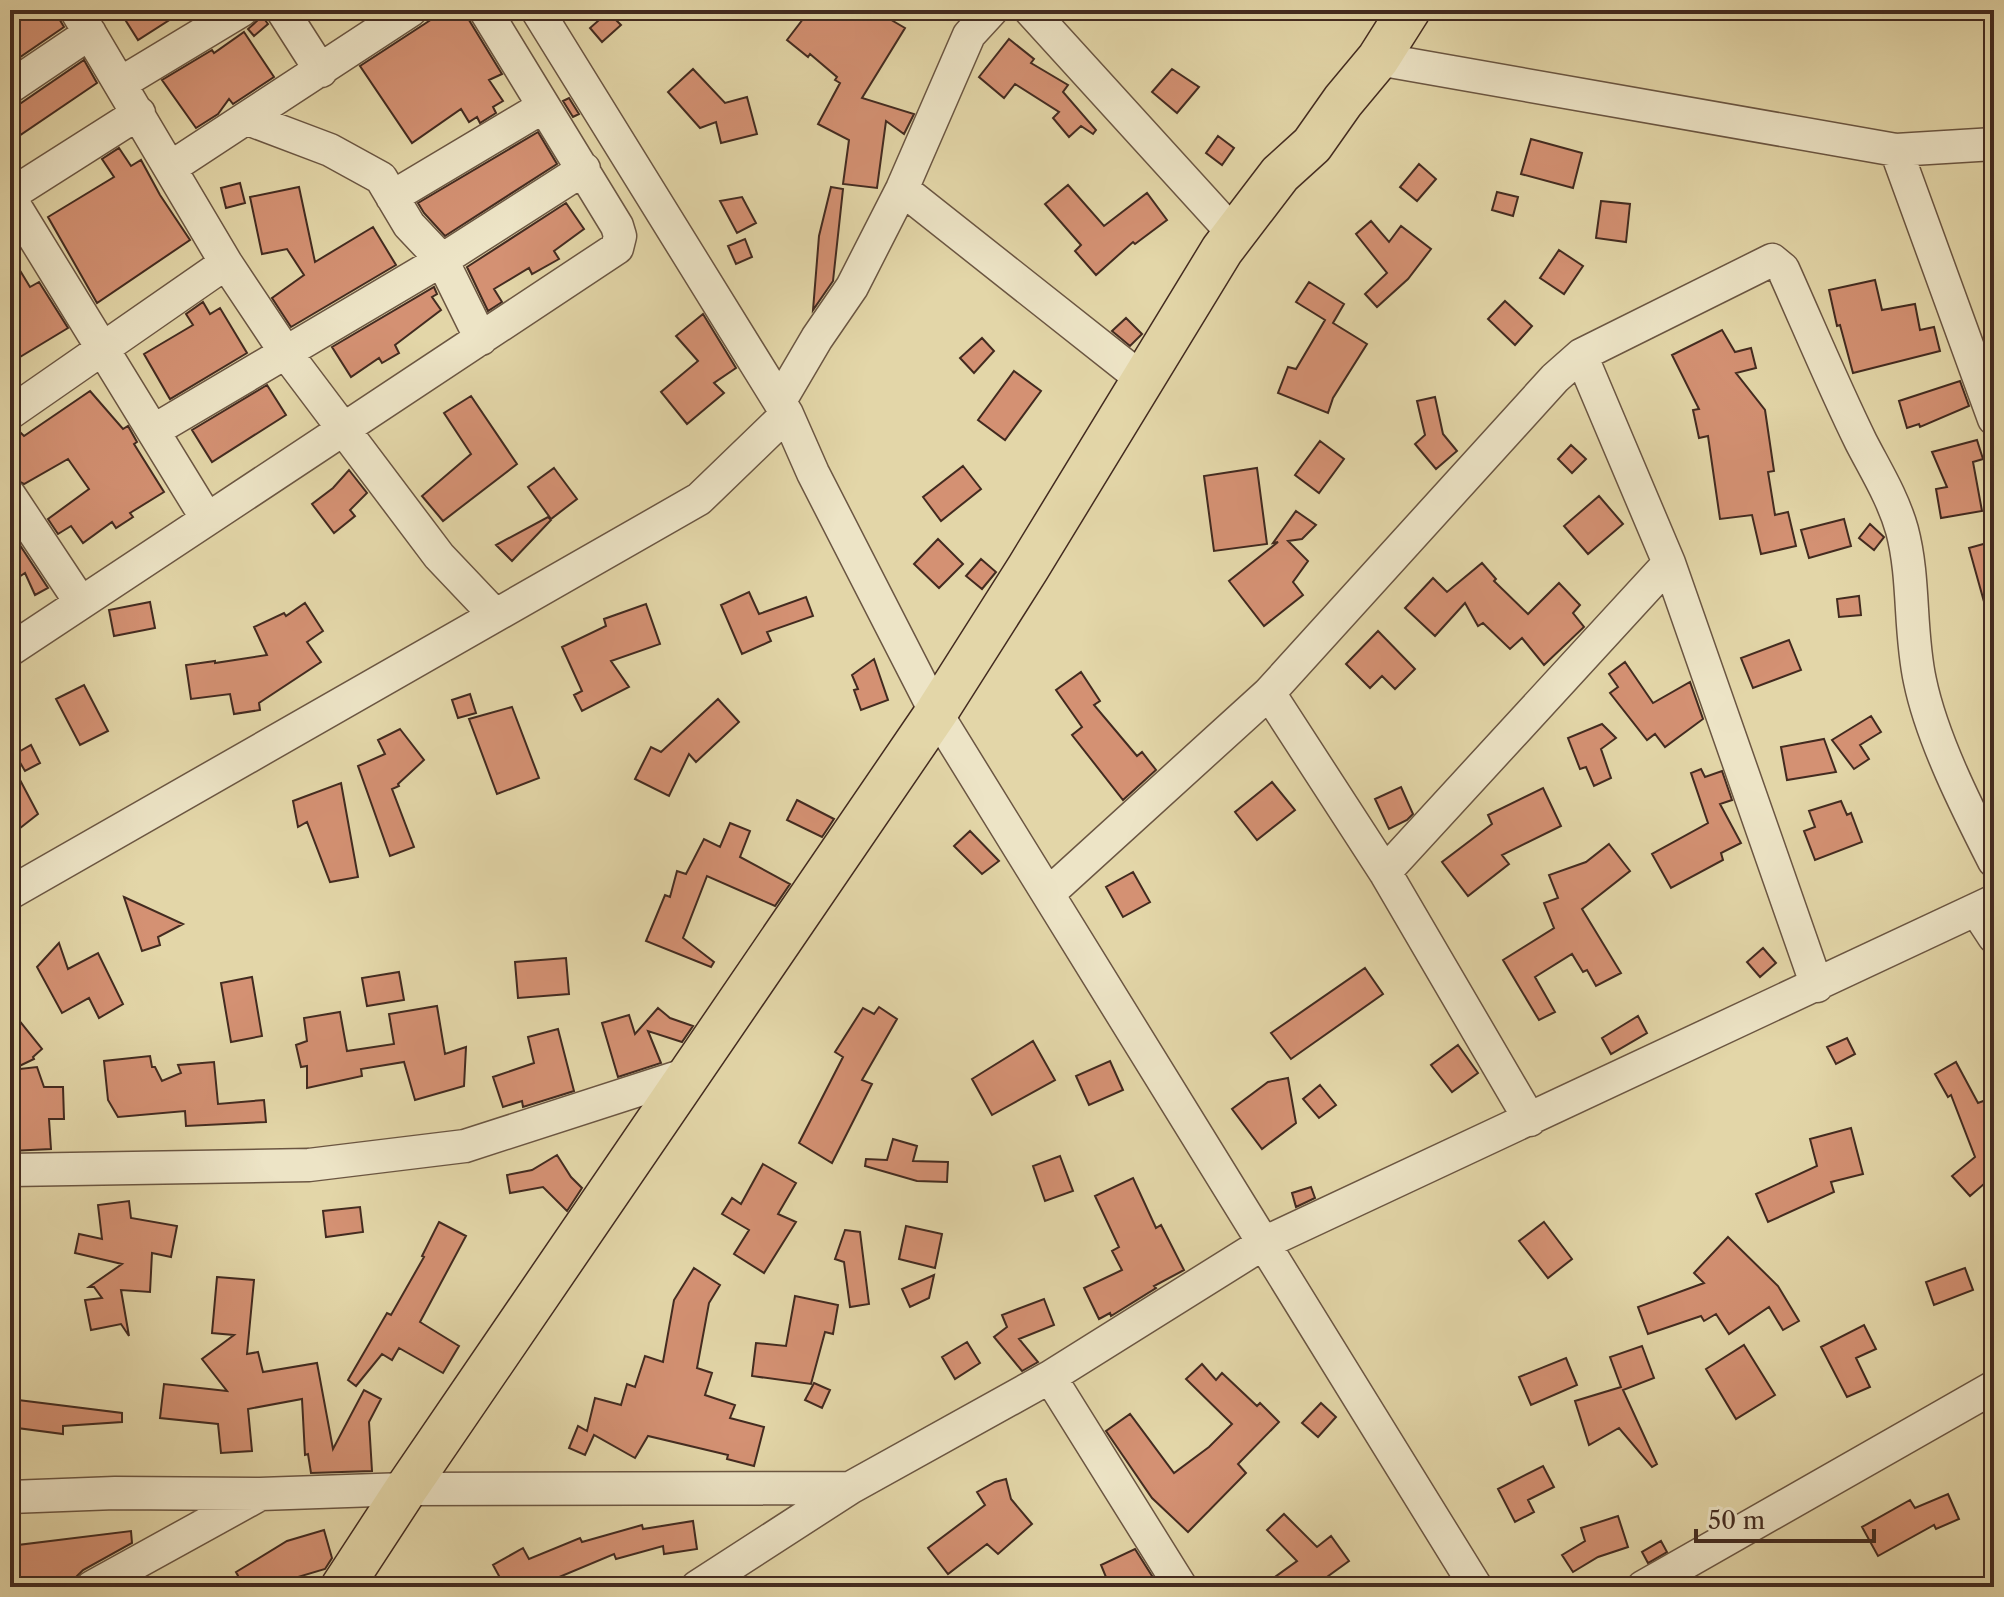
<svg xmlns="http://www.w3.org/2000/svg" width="2004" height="1597" viewBox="0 0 2004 1597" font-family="'Libre Caslon Text',serif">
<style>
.building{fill:#d49173;stroke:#432b20;stroke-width:2}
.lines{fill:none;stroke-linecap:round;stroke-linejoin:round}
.minor-casing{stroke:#6b5642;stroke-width:35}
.major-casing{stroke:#432b20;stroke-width:45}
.minor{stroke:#ede4c6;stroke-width:32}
.major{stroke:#e3d6a8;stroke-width:42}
</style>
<rect width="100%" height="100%" fill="#e3d6a8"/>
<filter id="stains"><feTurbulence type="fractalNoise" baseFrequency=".0025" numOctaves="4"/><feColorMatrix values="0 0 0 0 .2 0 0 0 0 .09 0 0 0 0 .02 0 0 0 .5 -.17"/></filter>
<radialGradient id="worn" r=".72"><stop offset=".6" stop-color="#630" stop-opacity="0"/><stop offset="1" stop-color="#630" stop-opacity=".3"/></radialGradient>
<path class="building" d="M37,10H54L64,27L10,64V27Z
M119,10H185L138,40Z
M446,10H466L469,20L502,74L489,80L503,101L493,107L496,113L480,123L477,117L469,122L461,109L412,143L360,66Z
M810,10H874L905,28L862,98L914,114L904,134L886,121L877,188L843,184L849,140L818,124L840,83L835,80L837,77L810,54L808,57L787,40Z
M608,12L621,25L602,42L590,28Z
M260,13L268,24L254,36L248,29L258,20Z
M244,32L274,77L233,104L229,99L218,114L196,128L162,80L212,50L214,53Z
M1009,39L1034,59L1031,63L1068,85L1063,92L1096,130L1093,134L1081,126L1069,137L1053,118L1059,112L1015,84L1004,98L979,77Z
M84,60L97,83L10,142V106L21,103Z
M693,69L725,103L747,97L757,134L721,143L716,122L700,128L668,92Z
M1172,69L1199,87L1177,113L1152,92Z
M569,98L579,114L573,117L563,101Z
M538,132L557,164L445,236L424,213L418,203Z
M1218,136L1234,148L1222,165L1206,153Z
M1531,139L1582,153L1573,188L1521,174Z
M119,148L131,166L141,160L160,195L190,240L97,303L48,217L114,177L102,159Z
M1419,164L1436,179L1417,201L1400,187Z
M240,183L245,203L226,208L221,188Z
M1068,185L1104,226L1147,193L1167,220L1135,244L1133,242L1096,275L1075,251L1081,245L1045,204Z
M299,187L315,262L373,227L396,265L291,327L272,298L304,275L287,249L262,254L250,197Z
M831,187L843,189L833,281L813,310L819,236Z
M1497,192L1518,197L1513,216L1492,210Z
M742,197L756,223L737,233L720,201Z
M1601,201L1630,204L1626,242L1596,238Z
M566,203L584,229L554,251L559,259L532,274L529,268L494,289L502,302L488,311L467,267Z
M1371,221L1389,242L1401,226L1431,249L1408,279L1377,307L1365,294L1387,273L1356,234Z
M745,239L752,257L736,264L728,246Z
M1559,250L1583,266L1564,294L1540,278Z
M10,254L30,287L39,282L68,328L10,363Z
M1875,280L1882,310L1915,304L1920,330L1934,327L1940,351L1853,373L1840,325L1837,326L1829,290Z
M1309,282L1344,304L1333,323L1367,344L1333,398L1328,413L1278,393L1288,367L1296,369L1325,320L1296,302Z
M434,287L437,294L432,297L441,310L395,345L399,353L382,363L379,358L351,377L332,347Z
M1505,301L1532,326L1515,345L1488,319Z
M203,302L210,314L220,308L247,353L170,399L144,354L193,325L186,314Z
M703,314L736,368L714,383L724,393L687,424L661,392L698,361L676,336Z
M1126,318L1142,334L1130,346L1112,331Z
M1722,330L1735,352L1751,348L1756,368L1736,373L1765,410L1774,471L1768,472L1775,515L1788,512L1796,546L1761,554L1752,515L1720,519L1708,436L1699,438L1693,410L1699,409L1672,355Z
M982,338L994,351L974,373L960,358Z
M1014,371L1041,391L1005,440L978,420Z
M1960,381L1969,406L1920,427L1919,424L1907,428L1899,401Z
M267,385L286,415L212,462L192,430Z
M90,391L123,429L128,426L137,442L134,444L164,492L130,513L133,517L116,528L112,522L83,543L71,526L58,534L48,519L89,489L68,459L24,484L10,477V432L18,430L24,436Z
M471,396L517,464L443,521L422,496L471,454L444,413Z
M1435,397L1443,434L1457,451L1436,469L1415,444L1425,435L1417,401Z
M1977,440L1983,459L1973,462L1982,511L1941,518L1936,489L1947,487L1932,452Z
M1320,441L1344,459L1319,493L1295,475Z
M1571,445L1586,459L1572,473L1558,459Z
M963,466L981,489L941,521L923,497Z
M554,468L577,499L551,519L528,487Z
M1257,468L1267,544L1214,551L1204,476Z
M349,470L367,493L350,510L355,516L334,533L312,504L333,488Z
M1599,496L1623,524L1588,554L1564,526Z
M1296,511L1316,525L1302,539L1288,541L1308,561L1293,582L1303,595L1264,626L1229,581L1278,542L1273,543Z
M548,517L551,520L512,561L496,545Z
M1844,519L1851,546L1809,558L1801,530Z
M1870,524L1884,537L1874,550L1859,538Z
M10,530L48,588L35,595L25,573L10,583Z
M938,539L963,564L939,588L914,564Z
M1994,541V616H1988L1969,548Z
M981,559L996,572L982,589L966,576Z
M1482,563L1496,579L1494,581L1528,614L1559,583L1580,605L1573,613L1584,627L1544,665L1522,638L1510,649L1483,623L1478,626L1465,603L1435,636L1405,608L1433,578L1447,592Z
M749,592L759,614L806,597L813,616L767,632L771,641L742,654L721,605Z
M1859,596L1861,615L1839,617L1837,599Z
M150,602L155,628L114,636L109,610Z
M305,603L323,631L307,642L321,662L259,703L260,710L234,714L230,694L191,699L186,665L215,661V663L267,655L254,627L284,613L286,616Z
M646,604L660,644L611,661L629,687L582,711L574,695L582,691L562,647L606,626L604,619Z
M1378,631L1415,669L1395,689L1382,676L1370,688L1346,664Z
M1789,640L1801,670L1753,688L1741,658Z
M874,659L888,700L861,710L854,690L858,689L852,675Z
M1625,662L1653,703L1690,682L1703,719L1665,747L1655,734L1647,740L1610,693L1618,687L1609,674Z
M1081,672L1100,701L1094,705L1137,756L1142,752L1156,770L1123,800L1072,735L1082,727L1056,690Z
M84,685L108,731L80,745L56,699Z
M470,694L476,713L458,718L452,700Z
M718,699L739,722L696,762L689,754L669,796L635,779L651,747L661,752Z
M512,707L539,778L497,794L469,719Z
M1871,716L1881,732L1860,745L1869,759L1854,769L1832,740Z
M1602,724L1616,738L1601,749L1611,778L1594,786L1586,767L1580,769L1568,738Z
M400,729L424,760L398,784L399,786L392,789L414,847L390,856L358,766L385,754L378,740Z
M1824,739L1836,772L1787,780L1781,747Z
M31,745L40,763L25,771L15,754Z
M10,761L38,814L10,836Z
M1701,769L1705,777L1722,771L1732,800L1720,804L1741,843L1721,853L1723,860L1671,888L1652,854L1708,823L1691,773Z
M1272,782L1295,810L1257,840L1235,812Z
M341,783L358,877L330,882L307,822L298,827L293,801Z
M1401,787L1413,814L1407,820L1389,829L1375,799Z
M1543,788L1561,826L1502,855L1509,864L1468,896L1442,862L1492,824L1488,815Z
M797,800L834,819L822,837L787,820Z
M1841,801L1847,815L1851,813L1862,842L1815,860L1804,831L1815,827L1809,811Z
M730,823L750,831L740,857L790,884L775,906L707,876L683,938L714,962L711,967L646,941L665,895L670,897L677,871L686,874L704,839L720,847Z
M970,831L999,861L982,874L954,846Z
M1609,844L1630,871L1582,909L1621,973L1596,986L1587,970L1583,972L1572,954L1535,977L1555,1012L1539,1020L1503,960L1554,928L1544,903L1558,898L1549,875L1586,862Z
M1133,872L1150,902L1123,917L1106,887Z
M124,897L183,924L158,937L160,945L142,951Z
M59,943L68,969L98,953L123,1004L99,1018L89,998L62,1013L37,967Z
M1763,948L1776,963L1760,977L1747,962Z
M566,958L569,994L518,998L515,962Z
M1365,968L1383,994L1291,1059L1271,1033Z
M399,972L404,1000L367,1006L362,978Z
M252,977L262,1036L231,1042L221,983Z
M437,1006L445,1054L466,1047L464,1086L415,1100L404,1062L361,1069L362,1076L307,1088V1066L301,1067L296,1045L307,1041L304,1018L340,1012L347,1051L394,1044L389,1014Z
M879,1007L897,1019L862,1080L872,1084L832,1163L799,1143L843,1057L835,1052L863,1008L874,1014Z
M658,1008L670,1018L693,1026L682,1042L648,1031L661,1063L618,1077L602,1023L629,1015L635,1034Z
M10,1009L42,1049L33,1057L34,1059L11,1070L37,1067L44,1087H63L64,1119H49L51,1149L10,1151Z
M1638,1016L1647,1033L1611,1054L1602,1038Z
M558,1029L574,1091L523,1107L522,1101L503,1107L493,1077L534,1063L528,1037Z
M1847,1038L1855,1054L1836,1064L1827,1047Z
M1033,1041L1055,1080L992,1115L972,1079Z
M1458,1045L1478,1073L1452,1092L1431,1065Z
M150,1056L152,1067H155L162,1081L181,1073L178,1065L214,1062L218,1104L264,1100L266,1122L186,1126L185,1111L118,1117L108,1100L104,1061Z
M1110,1061L1123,1090L1089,1105L1076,1076Z
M1956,1062L1978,1103L1994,1097V1202L1985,1183L1970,1196L1952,1176L1975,1157L1951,1095L1948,1097L1935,1074Z
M1288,1078L1296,1123L1262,1149L1232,1109L1268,1082Z
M1320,1085L1336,1105L1319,1118L1303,1099Z
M1851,1128L1863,1174L1831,1182L1834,1192L1768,1222L1756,1194L1817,1166L1810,1139Z
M893,1139L917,1146L913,1161L948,1162L947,1182L917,1181L865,1166L866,1159L887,1160Z
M557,1155L571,1177L582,1188L567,1211L543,1187L510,1193L507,1175L532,1170Z
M1060,1156L1073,1191L1045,1201L1033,1166Z
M763,1164L796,1183L778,1214L796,1222L764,1273L734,1254L749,1230L722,1214L732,1198L741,1204Z
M1133,1178L1156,1228L1161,1225L1184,1270L1154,1286L1156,1288L1111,1316L1110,1313L1099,1319L1084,1288L1122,1270L1112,1251L1119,1247L1095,1196Z
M1311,1187L1315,1198L1296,1207L1292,1193Z
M129,1201L131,1218L177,1226L171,1257L152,1253L150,1292L121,1290L129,1336L121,1324L91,1330L85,1300L102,1298L94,1287H89L122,1264L75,1253L79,1234L102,1239L98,1205Z
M360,1207L363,1232L326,1237L323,1211Z
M439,1222L466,1236L420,1322L459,1346L443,1373L399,1348L392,1360L382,1354L356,1386L348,1380L387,1313L391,1315L424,1257L422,1256Z
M1544,1222L1572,1259L1548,1278L1519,1241Z
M906,1226L942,1234L935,1268L899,1259Z
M845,1230L860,1232L869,1304L850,1307L844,1262L835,1259Z
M1728,1237L1778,1286L1799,1321L1783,1330L1769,1307L1729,1334L1716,1314L1704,1321L1701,1316L1648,1334L1638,1307L1704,1283L1694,1273Z
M694,1268L720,1285L709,1303L697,1368L712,1373L705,1395L735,1405L730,1418L764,1427L754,1466L727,1459L728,1455L648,1436L635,1458L594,1435L585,1455L569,1448L578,1426L587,1431L595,1398L621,1405L627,1384L635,1387L645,1356L663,1362L674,1300Z
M1965,1268L1973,1290L1934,1305L1926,1282Z
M934,1275L929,1298L910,1307L902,1289Z
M217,1277L254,1280L247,1354L258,1352L263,1372L317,1363L333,1449L364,1390L381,1399L369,1422L372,1471L311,1473L308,1454L305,1455L302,1399L248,1409L252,1451L221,1453L218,1424L160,1418L164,1384L227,1391L202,1359L234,1335L212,1333Z
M795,1296L838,1305L833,1334L825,1332L811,1384L752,1376L756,1343L786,1346Z
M1044,1299L1054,1325L1019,1339L1038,1362L1022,1371L994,1337L1007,1327L1002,1315Z
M1864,1325L1876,1349L1856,1358L1870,1387L1847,1397L1821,1347Z
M967,1342L980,1363L955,1379L942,1357Z
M1744,1345L1775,1395L1736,1419L1706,1369Z
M1642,1346L1654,1378L1623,1390L1657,1464L1652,1467L1619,1428L1589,1445L1575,1401L1621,1387L1610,1357Z
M1566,1358L1577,1385L1531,1405L1519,1377Z
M1202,1364L1216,1380L1222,1373L1257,1406L1260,1403L1279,1422L1238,1464L1246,1473L1188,1532L1152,1498L1106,1431L1130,1414L1174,1473L1209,1447L1232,1424L1186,1379Z
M814,1383L830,1390L822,1408L805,1400Z
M10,1399L122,1413V1422L63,1426V1434L10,1427Z
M1321,1403L1336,1417L1318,1437L1302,1423Z
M1543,1466L1554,1487L1528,1500L1534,1512L1515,1522L1498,1489Z
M1006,1479L1011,1499L1032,1524L998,1554L987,1544L948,1574L928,1548L985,1505L977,1492L995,1482Z
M1948,1494L1959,1519L1936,1529L1934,1525L1878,1556L1862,1527L1910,1500L1915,1508Z
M1284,1514L1317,1547L1331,1536L1349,1561L1313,1587H1261L1297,1561L1267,1530Z
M1618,1516L1628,1547L1598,1557L1573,1572L1562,1555L1585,1541L1581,1528Z
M693,1521L697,1549L664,1554L663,1546L616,1559L614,1554L552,1580L556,1587H505L493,1565L523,1548L529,1559L580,1538L582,1542L642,1525L643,1529Z
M324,1530L332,1558L325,1569L281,1582L284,1587H244L236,1572L287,1541Z
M131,1531L132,1543L83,1570L76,1577L74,1584L10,1587V1546Z
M1661,1541L1667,1552L1648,1563L1642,1552Z
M1135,1549L1159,1587H1110L1101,1565Z"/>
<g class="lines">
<defs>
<path id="minor" d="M76,10L226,263L286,353L439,556L495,615
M282,10L321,71
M537,10L787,414L813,473L936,713L1476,1587
M1030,10L1234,234
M1378,59L1896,150L1994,144
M121,83L242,10
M10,87L90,33
M248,119L330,150L381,178L409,225L442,260L481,339
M1896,150L1994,419
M170,168L411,10
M902,189L1142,379
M10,195L139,113
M392,197L543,107
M10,198L207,519
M1581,355L1669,563L1817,986
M780,401L817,338L852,287L902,189L969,35L992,10
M10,413L226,263
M153,431L442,260L584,169
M10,496L81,603
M10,650L617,248L620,236L617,226L485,10
M1269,693L1385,872L1530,1120
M1385,872L1669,563
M10,893L699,499L787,414
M1048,894L1269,693L1555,378L1581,355L1772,260L1783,269C1809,327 1833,385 1861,442C1876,471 1893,498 1902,530C1915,579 1909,631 1920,681C1932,739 1967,808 1994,861
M1977,911L1994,937
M10,1170L309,1165L465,1146L694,1072
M1050,1377L1181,1587
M10,1497L115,1493L260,1494L406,1489L850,1488L1050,1377L1264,1243L1994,901
M92,1587L257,1496
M697,1587L850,1488
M1643,1587L1994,1387"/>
<path id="major" d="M342,1587L406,1489L936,713L1028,568L1222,250L1280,174L1312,145L1343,101L1378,59L1409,10"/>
</defs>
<use href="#minor" class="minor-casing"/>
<use href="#major" class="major-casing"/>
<use href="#minor" class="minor"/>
<use href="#major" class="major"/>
</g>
<rect width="2004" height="1597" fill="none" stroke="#e3d6a8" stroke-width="40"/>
<rect x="12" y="12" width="1980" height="1573" fill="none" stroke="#432b20" stroke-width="4"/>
<rect x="20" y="20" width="1964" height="1557" fill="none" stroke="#432b20" stroke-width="2"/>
<path d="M1696 1529v12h178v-12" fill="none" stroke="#432b20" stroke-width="4"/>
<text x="1708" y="1529" font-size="24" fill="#432b20" stroke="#ede4c6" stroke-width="6" paint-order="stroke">50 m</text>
<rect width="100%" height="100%" filter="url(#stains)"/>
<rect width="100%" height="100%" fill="url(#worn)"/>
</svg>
